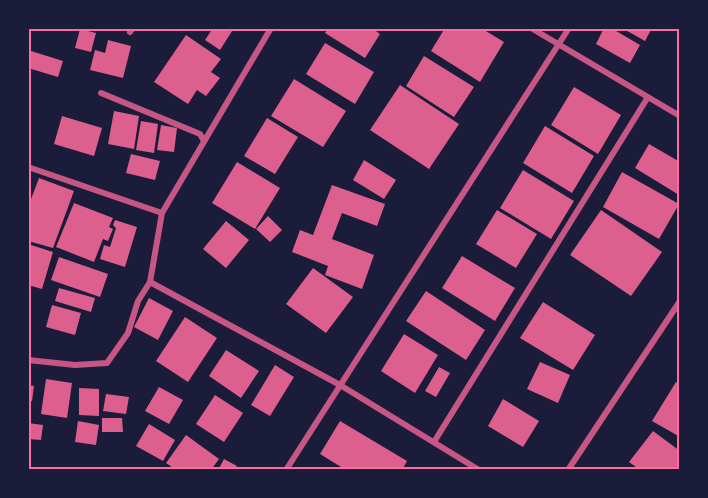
<svg xmlns="http://www.w3.org/2000/svg" width="708" height="498" viewBox="0 0 708 498" font-family="'Source Sans 3',sans-serif">
<style>
.building{fill:#dd5f8e}
.lines{fill:none;stroke-linecap:round;stroke-linejoin:round}
.minor{stroke:#c65784;stroke-width:6}
.neatline{fill:none;stroke:#ff6b9d;stroke-width:2}
</style>
<rect width="100%" height="100%" fill="#1b1b3a"/>
<path class="building" d="M213,28H234L220,50L205,40Z
M328,28H372L380,34L365,58L325,33Z
M445,28H481L504,42L480,82L431,51Z
M604,28H611L640,45L630,63L596,44Z
M622,28H652L645,41Z
M80,29L96,33L91,52L75,48Z
M186,35L221,59L211,72L220,78L206,96L197,90L188,104L154,82Z
M108,40L131,46L123,78L90,70L95,50L105,53Z
M325,43L374,72L355,104L306,74Z
M31,51L63,61L58,77L28,68Z
M424,56L474,87L454,117L406,86Z
M294,79L346,111L323,147L271,116Z
M400,85L459,124L429,169L370,130Z
M574,87L621,115L598,154L551,125Z
M114,111L139,116L134,149L108,144Z
M62,116L102,128L94,156L54,144Z
M267,118L298,137L275,174L244,156Z
M141,121L158,124L154,153L136,150Z
M161,125L177,128L174,152L157,150Z
M545,126L594,156L572,193L523,163Z
M649,144L680,162L679,195L635,168Z
M131,154L160,161L155,180L126,173Z
M364,160L396,180L384,199L353,180Z
M237,162L280,188L255,229L212,203Z
M523,170L574,201L551,239L500,208Z
M622,172L679,204L659,239L603,207Z
M39,178L74,191L53,248L28,241V207Z
M332,185L385,204L377,226L342,213L332,239L374,255L362,289L325,275L328,266L292,252L300,230L313,235Z
M74,203L113,218L109,227L113,229L108,241L103,239L94,262L56,247Z
M497,210L537,234L516,268L476,244Z
M601,210L662,252L631,296L570,255Z
M268,216L282,230L270,242L256,229Z
M115,220L137,227L125,267L100,259L104,245L110,247L116,228L113,225Z
M226,221L249,240L226,268L203,249Z
M28,244L53,252L42,289L28,285Z
M462,256L515,288L495,321L442,288Z
M59,257L108,274L100,297L51,280Z
M313,268L353,297L326,333L286,304Z
M59,288L95,298L91,312L55,301Z
M426,291L485,330L466,360L406,321Z
M149,298L173,311L158,340L134,327Z
M543,302L595,335L573,370L520,338Z
M52,305L81,313L75,335L46,327Z
M185,317L217,338L188,382L156,361Z
M404,334L438,355L415,393L381,371Z
M226,350L259,371L241,398L209,376Z
M540,362L570,375L558,403L527,389Z
M275,365L294,377L270,416L251,405Z
M439,367L450,373L436,397L425,391Z
M46,379L72,383L67,418L41,414Z
M676,382L680,384V437L652,421Z
M28,385L34,386L32,401H28Z
M159,387L183,400L169,424L145,411Z
M79,388L99,389V416L79,415Z
M106,394L129,397L126,414L103,411Z
M215,395L243,413L224,442L196,424Z
M503,399L539,421L523,447L488,426Z
M102,418H122L123,432H102Z
M78,421L99,425L96,445L75,442Z
M340,421L407,461L402,470H346L320,454Z
M28,423L43,425L41,440L28,439Z
M149,424L175,440L163,461L136,446Z
M653,431L680,451V470H640L629,462Z
M186,435L219,459L211,470H176L166,463Z
M224,459L237,466L234,470H218Z"/>
<g class="lines">
<path class="minor" d="M531,28L680,116
M130,32L133,28
M101,93L200,134L204,141
M28,167L162,213L271,28
M150,282L340,385L479,470
M28,360L75,365L107,363L128,333L138,301L150,282L162,213
M434,442L648,97
M286,470L569,28
M568,470L680,301"/>
</g>
<rect width="708" height="498" fill="none" stroke="#1b1b3a" stroke-width="60"/>
<rect x="30" y="30" width="648" height="438" class="neatline"/>
</svg>
